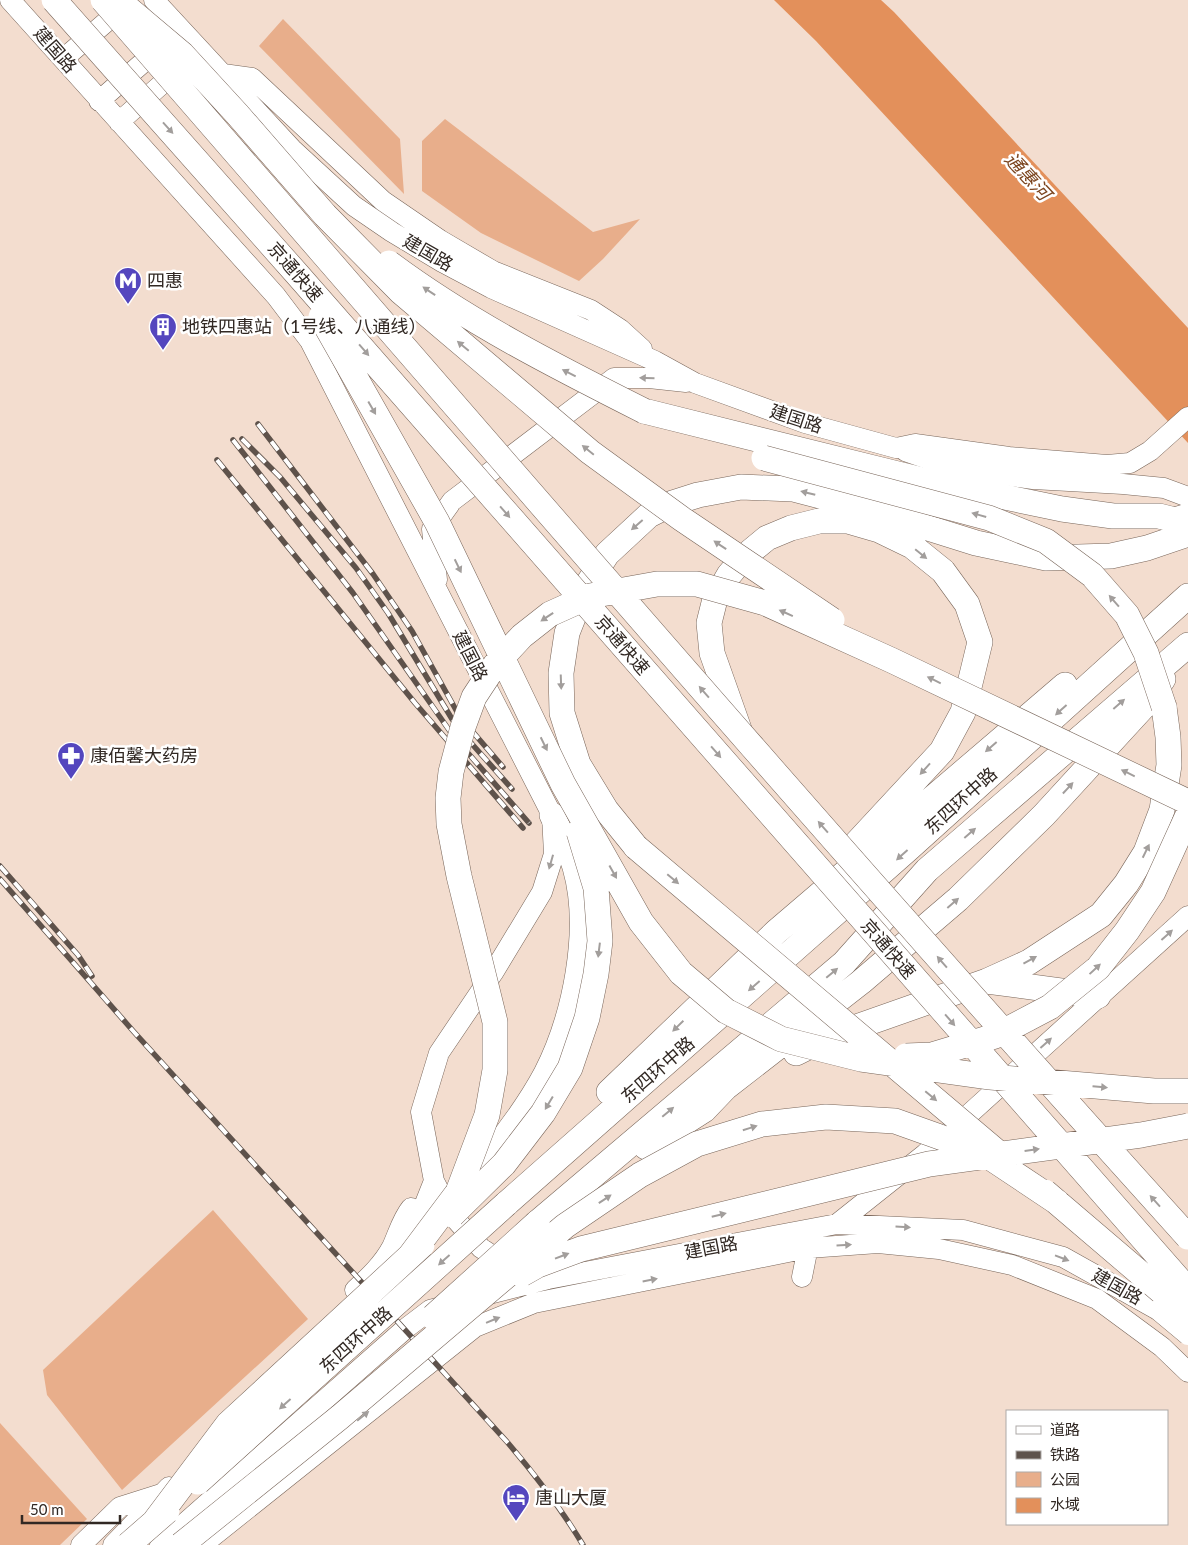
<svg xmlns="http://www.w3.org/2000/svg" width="1188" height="1545" viewBox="0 0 1188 1545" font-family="Lato,'Noto Sans SC',sans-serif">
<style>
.green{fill:#e8ae8b}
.water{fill:#e3905b}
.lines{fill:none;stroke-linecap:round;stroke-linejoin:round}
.secondary-casing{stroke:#786559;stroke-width:21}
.highway-casing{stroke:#786559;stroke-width:26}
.secondary{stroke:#fff;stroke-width:20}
.highway{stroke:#fff;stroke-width:25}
.rail-casing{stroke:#5e524b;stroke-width:5.5}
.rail{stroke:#fff;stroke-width:4;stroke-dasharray:11;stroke-linecap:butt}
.secondary-bridge-casing{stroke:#786559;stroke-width:21;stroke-linecap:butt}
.highway-bridge-casing{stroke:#786559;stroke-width:26;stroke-linecap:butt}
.secondary-bridge{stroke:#fff;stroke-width:20}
.highway-bridge{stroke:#fff;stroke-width:25}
.oneway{fill:#a29e9c}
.labels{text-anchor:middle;stroke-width:5;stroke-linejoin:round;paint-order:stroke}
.street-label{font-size:18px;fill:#312823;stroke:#fff}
.poi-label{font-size:18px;fill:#312823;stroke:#fff;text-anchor:start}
.water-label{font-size:19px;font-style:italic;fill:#7c451f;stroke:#fff}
</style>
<rect width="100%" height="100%" fill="#f3ddcf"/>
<path class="green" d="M283,19L400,139L404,194L259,46Z
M445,119L593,232L640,219L603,259L579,281L481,233L422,191V141Z
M213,1210L308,1319L122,1490L47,1395L43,1370Z
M0,1423L87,1519L60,1545H0Z"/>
<path class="water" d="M774,0H881L894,12L1188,328V443L816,41Z"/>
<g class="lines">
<defs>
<path id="secondary" d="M10,0L276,296L310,341L552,815L554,854L542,892L493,973L439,1053L421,1112L434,1181L451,1214L481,1248L507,1265L548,1279
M154,0L292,149L354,206L392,232L442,262L491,288L655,361L695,383L805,423L896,448L915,444L1009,457L1107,465L1130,463L1150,451L1188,417
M63,59L126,5
M223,74L252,78L383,201L440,240L493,271L591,310L620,329L642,349
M99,101L162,46
M119,122L180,68
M905,451L957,469L1033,479L1123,484L1164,488L1188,497
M437,580L432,529L452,501L614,378H649L686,382
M837,1224L925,1154L1188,916
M405,1254L434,1181
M802,1277L810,1237
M355,1290C369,1277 383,1264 392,1247C398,1234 402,1219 411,1208
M485,1295L548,1279L837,1224L963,1230L1063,1257L1158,1310
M81,1545L120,1507L161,1494
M113,1545L169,1487
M160,1545L405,1329L430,1310L445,1306
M202,1545L475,1327L534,1303L808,1248L878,1243L939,1249L1012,1265L1097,1299L1162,1347L1188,1372"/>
<path id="highway" d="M644,411L918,479L1062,509L1113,516H1159L1175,520L1188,516
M740,732L712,653L709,623L715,599L729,575L744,557L767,538L791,528L819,521H848L879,530L912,546L943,571L967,604L980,642L963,712L942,751L852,848
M636,847L606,810L578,764L562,713L561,673L567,633L584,590L607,554L649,515L673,503L698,495L741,487L793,489L855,505L976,543L1046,558L1111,556L1147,548L1188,534
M987,981L1098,996
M796,1053L828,1037L987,981L1029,962L1101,915L1126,884L1146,852L1162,810L1169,765L1168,737L1164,707
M609,1092L776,932L1065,685
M646,1147L704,1110L725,1088L861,982L958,899L1044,815L1144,706L1163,679
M458,1192C490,1157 523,1117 546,1074C575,1017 593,930 575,867C570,850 560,832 552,815
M506,1204L907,850L1188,596
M537,1223L844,963L927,870L1188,645"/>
</defs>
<use href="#secondary" class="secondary-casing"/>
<use href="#highway" class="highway-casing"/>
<use href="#secondary" class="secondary"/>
<use href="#highway" class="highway"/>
<defs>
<path id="rail" d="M258,424L373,574L412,631L456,710L472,731L503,767
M242,439L280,477L356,568L388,613L452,719L472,744L512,789
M233,440L353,593L454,737L529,823
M217,460L415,703L523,828
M0,866L78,955L92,976
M0,879L134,1032L508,1443C536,1476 561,1508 583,1545"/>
</defs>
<use href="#rail" class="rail-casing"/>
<use href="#rail" class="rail"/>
<defs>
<path id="secondary-bridge" d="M1158,1310L1188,1335"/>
<path id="highway-bridge" d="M54,0L297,274L1188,1290
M103,0C463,414 820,830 1188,1237
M125,6L182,54L238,115L325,215L401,292L590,452L682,519L832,620
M389,263C468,322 557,367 644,411
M321,317L437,522L563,784L641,922L681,973L726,1011L781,1039L861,1059L990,1077L1154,1091H1188
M764,458L989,518L1046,541L1092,575L1127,615L1146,653L1164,707
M636,847L997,1152
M906,1056L932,1055L995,1036L1050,1007L1098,968L1127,931L1153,892L1188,815
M1045,1192L1188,1314
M452,1215L504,1164L543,1113L570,1068L587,1018L596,974L600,941L596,888L579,832
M410,1256L458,1192L487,1115L495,1070V1022L459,876L449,824L448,798L451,772L463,727L474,697L495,665L522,636L550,614L590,596L657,584H697L765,603L891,660L1188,802
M522,1274L538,1265L581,1249L929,1164L1141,1135L1188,1126
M433,1317L537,1223
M198,1482L506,1204
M155,1521L228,1424L422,1245
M128,1545L167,1511
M181,1545L340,1417L565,1226L640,1175L697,1144L762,1124L826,1117L895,1121L982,1152L1057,1202"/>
</defs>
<use href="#secondary-bridge" class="secondary-bridge-casing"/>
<use href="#highway-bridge" class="highway-bridge-casing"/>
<use href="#secondary-bridge" class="secondary-bridge"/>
<use href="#highway-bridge" class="highway-bridge"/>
</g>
<defs><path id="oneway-solid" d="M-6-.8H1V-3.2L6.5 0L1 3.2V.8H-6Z" transform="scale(1.25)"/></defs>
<g class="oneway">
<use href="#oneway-solid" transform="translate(168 128) rotate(48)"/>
<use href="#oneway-solid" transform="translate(429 291) rotate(-146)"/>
<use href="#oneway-solid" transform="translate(463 346) rotate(-140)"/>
<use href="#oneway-solid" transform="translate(364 350) rotate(49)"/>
<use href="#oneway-solid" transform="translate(569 373) rotate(-153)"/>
<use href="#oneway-solid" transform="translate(647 378) rotate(-178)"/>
<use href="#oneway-solid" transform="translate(372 408) rotate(60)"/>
<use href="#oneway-solid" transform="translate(588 450) rotate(-141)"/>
<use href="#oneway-solid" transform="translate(808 493) rotate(-166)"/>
<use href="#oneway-solid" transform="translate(505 512) rotate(49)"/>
<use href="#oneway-solid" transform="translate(979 515) rotate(-164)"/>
<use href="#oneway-solid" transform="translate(637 525) rotate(139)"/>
<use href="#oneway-solid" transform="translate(720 545) rotate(-146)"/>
<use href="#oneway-solid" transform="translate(921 554) rotate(39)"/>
<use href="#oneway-solid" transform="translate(458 566) rotate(64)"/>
<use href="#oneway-solid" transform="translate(1114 601) rotate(-131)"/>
<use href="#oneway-solid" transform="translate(786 613) rotate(-156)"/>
<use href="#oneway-solid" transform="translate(547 617) rotate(146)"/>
<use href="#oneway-solid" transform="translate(934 680) rotate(-154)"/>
<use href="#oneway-solid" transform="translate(561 682) rotate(88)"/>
<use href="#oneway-solid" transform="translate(704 692) rotate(-131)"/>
<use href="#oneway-solid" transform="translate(1119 704) rotate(-41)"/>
<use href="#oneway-solid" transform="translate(1061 710) rotate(138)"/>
<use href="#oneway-solid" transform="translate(544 744) rotate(64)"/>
<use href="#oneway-solid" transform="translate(991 747) rotate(139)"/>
<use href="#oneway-solid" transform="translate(716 752) rotate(49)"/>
<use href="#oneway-solid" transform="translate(925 769) rotate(132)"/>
<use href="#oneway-solid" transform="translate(1128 773) rotate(-154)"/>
<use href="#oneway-solid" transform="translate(1068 788) rotate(-47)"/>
<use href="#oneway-solid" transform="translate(823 827) rotate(-131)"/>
<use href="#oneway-solid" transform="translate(970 833) rotate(-41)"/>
<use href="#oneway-solid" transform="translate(1146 851) rotate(-64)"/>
<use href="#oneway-solid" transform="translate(902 855) rotate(138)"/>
<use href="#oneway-solid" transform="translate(551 862) rotate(106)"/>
<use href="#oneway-solid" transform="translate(613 872) rotate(61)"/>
<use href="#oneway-solid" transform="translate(673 879) rotate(40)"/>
<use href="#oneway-solid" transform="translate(953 903) rotate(-41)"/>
<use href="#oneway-solid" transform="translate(1167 935) rotate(-42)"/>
<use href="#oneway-solid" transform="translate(599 950) rotate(97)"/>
<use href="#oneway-solid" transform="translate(1030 960) rotate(-29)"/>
<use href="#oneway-solid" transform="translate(942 962) rotate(-131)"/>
<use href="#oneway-solid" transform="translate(1095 969) rotate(-43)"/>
<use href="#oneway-solid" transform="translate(832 973) rotate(-40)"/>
<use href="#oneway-solid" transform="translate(754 986) rotate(139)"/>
<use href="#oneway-solid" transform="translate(950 1020) rotate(49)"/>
<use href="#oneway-solid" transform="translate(678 1026) rotate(136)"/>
<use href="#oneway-solid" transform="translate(1046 1043) rotate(-42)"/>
<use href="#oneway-solid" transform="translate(1100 1087) rotate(5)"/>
<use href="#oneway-solid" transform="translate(931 1096) rotate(40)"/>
<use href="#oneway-solid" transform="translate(549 1103) rotate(121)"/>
<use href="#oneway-solid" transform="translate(668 1112) rotate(-40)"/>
<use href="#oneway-solid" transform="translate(750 1128) rotate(-17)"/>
<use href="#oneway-solid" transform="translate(1032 1150) rotate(-8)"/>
<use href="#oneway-solid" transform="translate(605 1199) rotate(-34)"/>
<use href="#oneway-solid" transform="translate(1155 1201) rotate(-132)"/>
<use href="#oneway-solid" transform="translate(719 1215) rotate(-14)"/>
<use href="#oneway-solid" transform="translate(903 1227) rotate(3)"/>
<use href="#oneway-solid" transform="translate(844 1245) rotate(-4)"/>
<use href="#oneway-solid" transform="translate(562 1256) rotate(-21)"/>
<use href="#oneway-solid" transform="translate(1062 1258) rotate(21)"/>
<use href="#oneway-solid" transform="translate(444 1260) rotate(138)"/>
<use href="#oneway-solid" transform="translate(650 1280) rotate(-11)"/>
<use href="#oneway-solid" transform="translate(493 1320) rotate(-22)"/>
<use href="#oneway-solid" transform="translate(285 1404) rotate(138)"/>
<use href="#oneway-solid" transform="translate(363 1416) rotate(-39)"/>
</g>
<defs>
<symbol id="metro-pin" viewBox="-11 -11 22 30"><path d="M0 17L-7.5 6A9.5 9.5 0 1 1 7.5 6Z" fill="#5446be" stroke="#fff"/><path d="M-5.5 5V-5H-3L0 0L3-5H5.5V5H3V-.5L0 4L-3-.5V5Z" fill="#fff"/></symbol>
<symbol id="building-pin" viewBox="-11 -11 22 30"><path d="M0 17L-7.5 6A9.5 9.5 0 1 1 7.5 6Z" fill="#5446be" stroke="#fff"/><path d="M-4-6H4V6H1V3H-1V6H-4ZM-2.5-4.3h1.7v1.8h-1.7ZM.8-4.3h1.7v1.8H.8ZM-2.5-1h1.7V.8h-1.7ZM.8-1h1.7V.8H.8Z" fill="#fff"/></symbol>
<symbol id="pharmacy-pin" viewBox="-11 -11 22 30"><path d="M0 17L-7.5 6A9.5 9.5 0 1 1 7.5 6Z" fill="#5446be" stroke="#fff"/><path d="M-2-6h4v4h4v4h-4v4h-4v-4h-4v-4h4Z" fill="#fff"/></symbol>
<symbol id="hotel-pin" viewBox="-11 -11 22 30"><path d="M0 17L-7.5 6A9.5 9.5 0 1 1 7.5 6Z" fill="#5446be" stroke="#fff"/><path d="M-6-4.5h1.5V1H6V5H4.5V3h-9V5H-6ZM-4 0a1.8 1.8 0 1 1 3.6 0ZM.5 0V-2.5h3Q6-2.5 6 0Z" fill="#fff"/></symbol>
</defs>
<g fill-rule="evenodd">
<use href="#metro-pin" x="112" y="265" width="32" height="43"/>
<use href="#building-pin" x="147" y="311" width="32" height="43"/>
<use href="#pharmacy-pin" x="55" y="740" width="32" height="43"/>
<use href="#hotel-pin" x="500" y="1482" width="32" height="43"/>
</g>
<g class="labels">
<g class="street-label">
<text transform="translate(55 50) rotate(49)" y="6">建国路</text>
<text transform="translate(428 253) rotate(30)" y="6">建国路</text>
<text transform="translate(295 272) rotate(49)" y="6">京通快速</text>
<text transform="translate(796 419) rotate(18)" y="6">建国路</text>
<text transform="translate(622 645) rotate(49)" y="6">京通快速</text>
<text transform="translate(470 656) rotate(63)" y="6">建国路</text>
<text transform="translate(961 801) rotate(-42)" y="6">东四环中路</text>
<text transform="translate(888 949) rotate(49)" y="6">京通快速</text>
<text transform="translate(658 1070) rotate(-41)" y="6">东四环中路</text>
<text transform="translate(711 1248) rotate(-11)" y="6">建国路</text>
<text transform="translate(1117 1287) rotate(29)" y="6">建国路</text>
<text transform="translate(356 1340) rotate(-42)" y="6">东四环中路</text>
</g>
<g class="poi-label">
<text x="147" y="287">四惠</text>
<text x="182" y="333">地铁四惠站（1号线、八通线）</text>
<text x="90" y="762">康佰馨大药房</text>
<text x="535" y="1504">唐山大厦</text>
</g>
<g class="water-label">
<text transform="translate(1028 176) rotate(47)" y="7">通惠河</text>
</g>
</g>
<rect x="1006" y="1410" width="162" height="115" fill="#ffffff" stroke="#ada9a7"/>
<rect x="1016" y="1426" width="25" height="8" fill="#ffffff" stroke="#ada9a7"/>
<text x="1050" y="1435" font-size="15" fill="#312823">道路</text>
<rect x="1016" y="1451" width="25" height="8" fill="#5e524b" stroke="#ada9a7"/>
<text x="1050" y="1460" font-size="15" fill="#312823">铁路</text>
<rect x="1016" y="1472" width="25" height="15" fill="#e8ae8b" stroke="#ada9a7"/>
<text x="1050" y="1485" font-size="15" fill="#312823">公园</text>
<rect x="1016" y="1498" width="25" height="15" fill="#e3905b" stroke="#ada9a7"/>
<text x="1050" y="1510" font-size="15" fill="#312823">水域</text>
<path d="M22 1515v8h98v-8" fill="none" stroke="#312823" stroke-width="2.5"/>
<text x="30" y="1515" font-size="15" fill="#312823" stroke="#ffffff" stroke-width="4" paint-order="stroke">50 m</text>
</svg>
